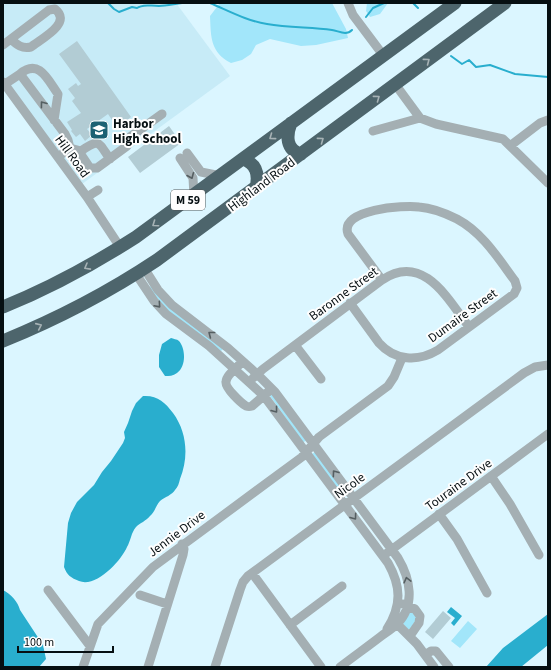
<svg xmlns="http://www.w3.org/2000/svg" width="551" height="670" viewBox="0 0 551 670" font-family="'Source Sans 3',sans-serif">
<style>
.built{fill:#c7ebf7}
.green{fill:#a2e6fa}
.water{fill:#29aece}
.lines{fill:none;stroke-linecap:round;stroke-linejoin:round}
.stream{stroke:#29aece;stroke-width:2}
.building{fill:#b2ccd4}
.minor{stroke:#a4afb3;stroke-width:9}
.highway{stroke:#4d656c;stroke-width:13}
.oneway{stroke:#a6b2b5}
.oneway2{stroke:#555f62}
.labels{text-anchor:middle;stroke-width:4;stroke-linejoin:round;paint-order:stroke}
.shield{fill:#fefefe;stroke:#505759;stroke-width:1}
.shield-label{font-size:12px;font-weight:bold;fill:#060f12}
.poi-label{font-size:13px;font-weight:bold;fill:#060f12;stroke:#fefefe;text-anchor:start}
.street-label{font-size:13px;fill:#060f12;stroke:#fefefe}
</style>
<rect width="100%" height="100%" fill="#dbf6ff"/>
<path class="built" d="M7,3H176L230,76L82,184L3,76V6Z"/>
<path class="green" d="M220,3H332L346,29L348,38L316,45L301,46L270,39L256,45L251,54L242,60L231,63C210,52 211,37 210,16Z
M367,3H388L380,14L370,17L366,11Z
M150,286L223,349L221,351L170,314L149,288Z
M272,394L306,441L303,442L270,396Z
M315,452L345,493V494L342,495L312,454Z
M412,612L417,618L410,629H408L403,624L409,613Z
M468,621L477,629L460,648L451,641Z"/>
<path class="water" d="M171,338C173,339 177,339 179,341C186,349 186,367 177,373C173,376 169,376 165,376L159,367V355L162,344Z
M143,396C157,395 165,402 173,413C187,432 189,457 180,479C179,483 178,487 175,490C172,495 165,497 160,501C156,505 155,512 150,516C146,521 140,523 136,527C131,533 131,540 127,547C121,561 96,588 79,581C71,578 67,575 64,567L68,523L71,513L77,502L94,485L102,472L111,461L123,443L125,438L124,432L128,423L132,411L136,403Z
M3,590C11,594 18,602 20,610L43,645L46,659L39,667H3Z
M451,607L462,616L454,626L451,623L455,618L447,612Z
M548,614V645L521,667H486L503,648Z"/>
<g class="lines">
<path class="stream" d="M108,3L114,9L119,12L132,7L137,8C141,5 154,5 159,6C166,6 174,4 182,3
M210,3C229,11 247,21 267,24C289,28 311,27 332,30C339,31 346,36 352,30
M413,3L418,8
M366,17L373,8L384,3
M451,56L462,64L469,60L476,67L490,65L515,74L548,77"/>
</g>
<path class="building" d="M77,41L131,117L122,124L116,117L112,120L108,114L87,129L92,135L85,141L80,134L76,137L71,131L72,130L67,122L81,113L72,101L75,98L68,89L76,83L78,86L81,84L59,54Z
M169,126L181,143L140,173L128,157Z
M443,611L451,618L433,639L425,632Z"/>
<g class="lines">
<path class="minor" d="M348,3L353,15L383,55
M3,45L49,10L55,9C73,23 41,39 31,47C22,49 17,45 11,39
M20,74C39,58 48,80 58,94L54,120
M3,82L87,197L120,247
M5,84L20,74L65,134L68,140L70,148L58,157
M395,84L420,118L436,124L503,139L548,183
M373,131L420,118
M510,146L540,123L548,120
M70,148L81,151L82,156L90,168H97L127,146L130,137L162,114
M81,151C100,138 98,142 110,159
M187,153L201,172L221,176
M180,158L193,178L194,196
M87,197L98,190
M144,268L158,290L172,305L228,348L257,374L275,392L398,558C410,578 416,605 397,624C392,629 385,633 380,637C367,647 353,657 340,667
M136,274L154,301L166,314L209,346L264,396L388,563C401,586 402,605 387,629
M350,303L379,343C395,361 418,362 438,350L514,294L517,288L515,281C498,258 483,233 457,219C445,213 433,208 419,207C404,205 339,209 348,234L382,280
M295,345L321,379
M239,365C235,369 226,376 226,382C225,388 241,403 246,406C249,407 249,407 252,406L268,392
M253,378L263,369L382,280C423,252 448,299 469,327
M491,476L510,504L539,555
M439,514L457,539L487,593
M387,553L548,434
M252,573L321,667
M48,590L90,646
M140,595L167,604
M403,604L415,609L420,616L419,623L410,636
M397,624L417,644L434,667
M290,625L342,586
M425,655L431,651H436L449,667
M83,667L98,624L153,567L302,457L319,437L388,386L394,377L402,358
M148,667L183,555L184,549L182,544
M215,667L240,590L243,582L248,576L524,373L535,367L548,365"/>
<path class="highway" d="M291,123C286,136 286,150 301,154
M243,159C257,164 259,175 256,188
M3,307C50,288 94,264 136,237L455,3
M3,341C57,319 109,292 157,260L505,3"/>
</g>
<defs><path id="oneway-chevron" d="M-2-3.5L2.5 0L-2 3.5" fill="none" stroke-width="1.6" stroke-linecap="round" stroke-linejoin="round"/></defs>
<g class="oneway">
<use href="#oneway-chevron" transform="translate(427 61) rotate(-37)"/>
<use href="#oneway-chevron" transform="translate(377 98) rotate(-36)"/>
<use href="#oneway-chevron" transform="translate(272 137) rotate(144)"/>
<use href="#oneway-chevron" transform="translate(321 140) rotate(-36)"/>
<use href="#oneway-chevron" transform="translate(155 224) rotate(145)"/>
<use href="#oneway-chevron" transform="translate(87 267) rotate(151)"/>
<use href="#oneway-chevron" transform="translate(39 326) rotate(-24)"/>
</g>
<g class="oneway2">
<use href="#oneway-chevron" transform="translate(43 104) rotate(-127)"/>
<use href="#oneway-chevron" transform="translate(191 176) rotate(67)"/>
<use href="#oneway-chevron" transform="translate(158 305) rotate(49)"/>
<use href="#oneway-chevron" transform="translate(211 334) rotate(-142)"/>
<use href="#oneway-chevron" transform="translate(275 410) rotate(52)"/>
<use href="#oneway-chevron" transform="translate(335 473) rotate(-126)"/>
<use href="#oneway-chevron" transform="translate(354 517) rotate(54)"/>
<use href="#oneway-chevron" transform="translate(407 580) rotate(-104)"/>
</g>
<defs>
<symbol id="school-square" viewBox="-11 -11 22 22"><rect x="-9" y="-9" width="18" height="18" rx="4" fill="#1c6173" stroke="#fefefe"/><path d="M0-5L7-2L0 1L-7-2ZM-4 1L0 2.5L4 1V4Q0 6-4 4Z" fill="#fff"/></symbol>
</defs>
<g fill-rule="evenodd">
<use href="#school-square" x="88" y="119" width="22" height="22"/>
</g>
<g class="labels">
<rect class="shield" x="171" y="190" width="34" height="20" rx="3"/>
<g class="shield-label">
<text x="188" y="204">M 59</text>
</g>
<g class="poi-label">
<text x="113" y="128">Harbor<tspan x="113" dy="15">High School</tspan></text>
</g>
<g class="street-label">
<text transform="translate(73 156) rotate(54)" y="5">Hill Road</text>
<text transform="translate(261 184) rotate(-37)" y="5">Highland Road</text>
<text transform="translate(343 293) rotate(-36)" y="5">Baronne Street</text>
<text transform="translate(462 315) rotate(-36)" y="5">Dumaire Street</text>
<text transform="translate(458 484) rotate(-36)" y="5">Touraine Drive</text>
<text transform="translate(349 485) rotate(-36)" y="5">Nicole</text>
<text transform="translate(176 533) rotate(-37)" y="5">Jennie Drive</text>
</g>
</g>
<rect width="551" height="670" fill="none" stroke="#060f12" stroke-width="8"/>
<path d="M18 646v6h95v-6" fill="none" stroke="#060f12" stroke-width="2"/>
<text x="24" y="646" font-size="12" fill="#060f12" stroke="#fefefe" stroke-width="3" paint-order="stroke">100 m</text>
</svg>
